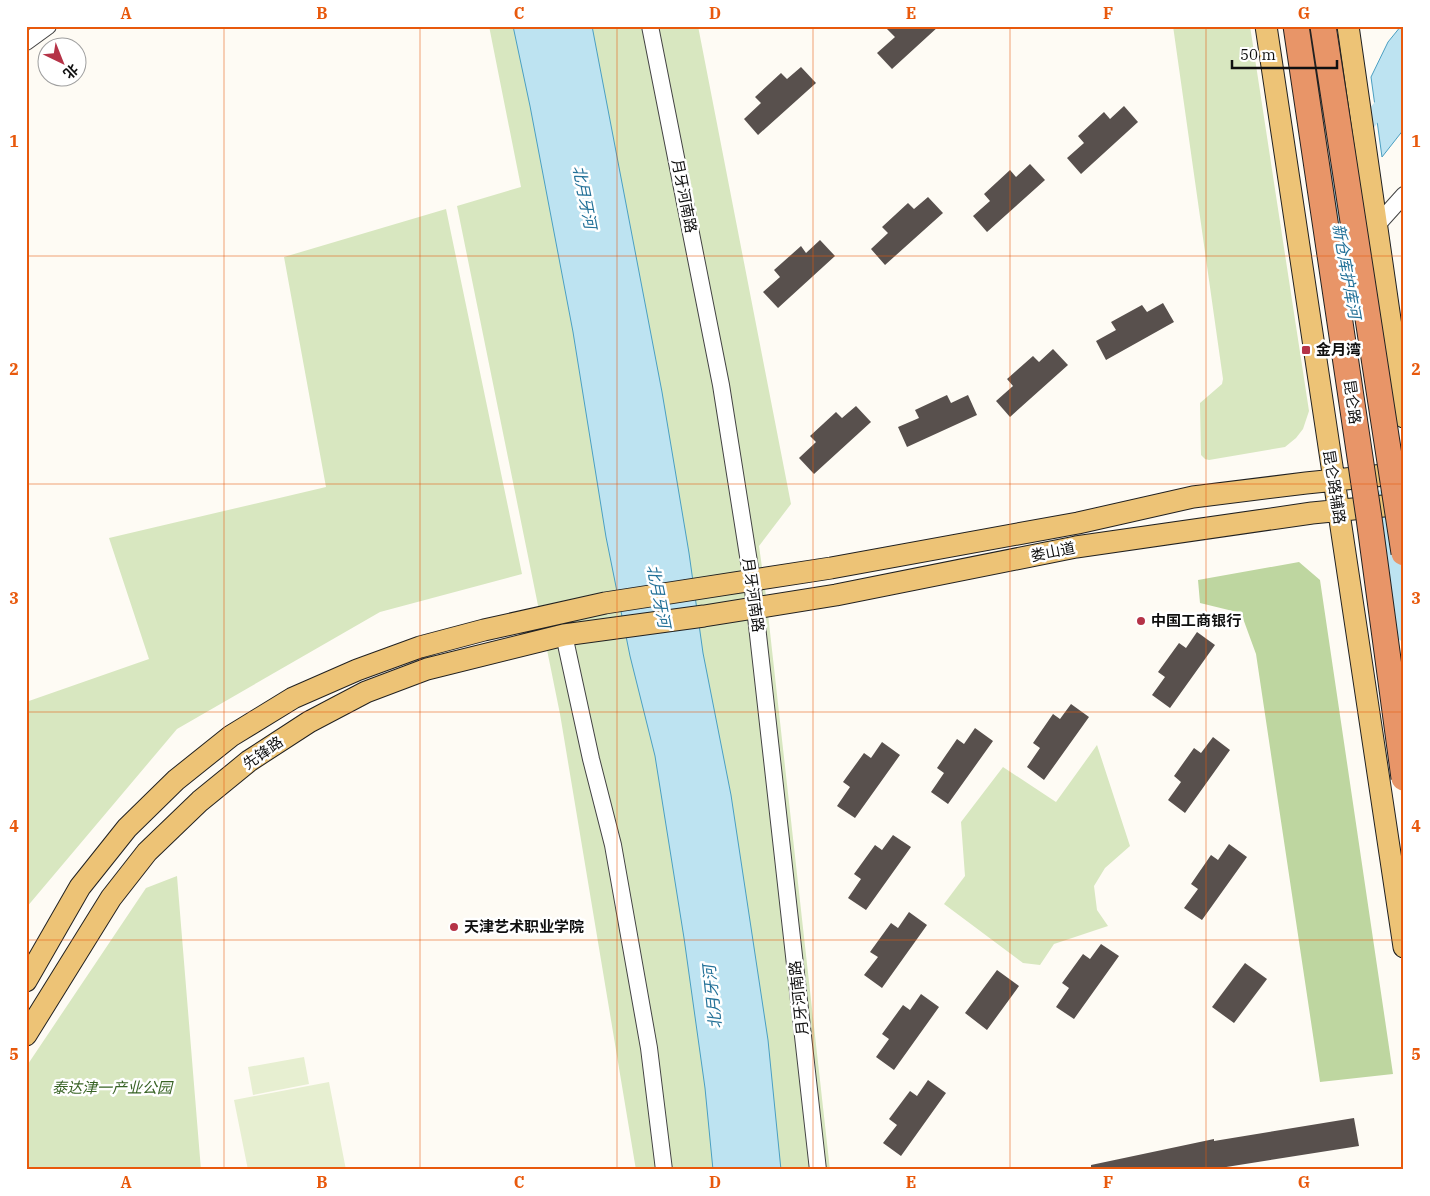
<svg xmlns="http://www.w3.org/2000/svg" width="1430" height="1196" viewBox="0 0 1430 1196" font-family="'IBM Plex Serif','Noto Sans SC',serif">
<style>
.green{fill:#d8e7c0}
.forest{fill:#bed6a0}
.pitch{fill:#e7efd1}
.water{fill:#bde3f1;stroke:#4a9fc2}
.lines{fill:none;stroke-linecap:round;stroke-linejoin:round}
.canal{stroke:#bde3f1;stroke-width:15}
.building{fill:#58504d}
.minor-casing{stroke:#434343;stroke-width:18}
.major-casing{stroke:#212121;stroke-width:23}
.minor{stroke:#fff;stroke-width:16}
.major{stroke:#edc376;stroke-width:21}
.highway-bridge-casing{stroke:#212121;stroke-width:27;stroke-linecap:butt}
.highway-bridge{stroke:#e89568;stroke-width:25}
.grid{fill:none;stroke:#e8590c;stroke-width:1;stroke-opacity:0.55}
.poi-dot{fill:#b53347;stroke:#fff;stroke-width:2}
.labels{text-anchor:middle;stroke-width:5;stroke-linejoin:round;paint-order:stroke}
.street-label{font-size:15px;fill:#101010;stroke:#fff}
.poi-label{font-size:15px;font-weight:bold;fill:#101010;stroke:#fff;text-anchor:start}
.park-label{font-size:15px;font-style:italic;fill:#386325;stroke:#fff}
.water-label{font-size:16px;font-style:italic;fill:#237198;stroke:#fff}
.neatline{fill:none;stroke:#e8590c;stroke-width:2}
.grid-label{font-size:16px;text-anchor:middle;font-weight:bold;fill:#e8590c}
</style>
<rect width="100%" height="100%" fill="#fefbf4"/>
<path class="green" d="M489,26H698L791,504L759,546L766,596L830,1170H636L560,714L457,206L521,187Z
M1173,26H1250L1309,411L1303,429L1296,438L1285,447L1209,460L1205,459L1201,455L1200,403L1222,384L1223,379Z
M446,209L522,574L380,612L177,729L26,908V702L149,659L109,538L326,487L284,257Z
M1097,745L1130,846L1105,868L1094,886L1097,910L1108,926L1054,944L1040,965L1023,963L944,904L965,876L961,822L1003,767L1056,802Z
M177,876L201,1170H26V1067L146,888Z"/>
<path class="forest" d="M1299,562L1320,580L1393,1074L1320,1082L1256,654L1241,613L1200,603L1198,580Z"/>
<path class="pitch" d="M304,1057L309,1084L253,1095L248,1067Z
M329,1082L346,1170H248L234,1100Z"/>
<path class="water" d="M513,26H592L662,392L689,553L703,653L731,795L768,1040L781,1170H713L705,1088L684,938L655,756L630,656L606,537L573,332L530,106Z
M1401,26H1404V129L1382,157L1371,77L1388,42Z"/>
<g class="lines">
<path class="canal" d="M1360,133L1404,77
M1338,164C1327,181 1350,287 1355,313
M1383,497L1404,634"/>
</g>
<path class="building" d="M884,26H939L892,69L877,53L895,37Z
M801,67L816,83L758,135L744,119L761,103L755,97L781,73L787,79Z
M1124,106L1138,122L1081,174L1067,158L1084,143L1078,136L1104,112L1110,119Z
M1030,164L1045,180L987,232L973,216L990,201L984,194L1010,170L1016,177Z
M928,197L943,213L885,265L871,249L888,233L882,227L908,203L914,209Z
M820,240L835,256L778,308L763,292L780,277L774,270L801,246L806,253Z
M1163,303L1174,322L1106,360L1096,341L1116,330L1111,322L1142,305L1147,312Z
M1053,349L1068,365L1010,417L996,401L1013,386L1007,379L1033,356L1039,362Z
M947,395L951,403L968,395L977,415L907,447L898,427L919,418L915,410Z
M856,406L871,422L814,474L799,458L816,442L810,436L836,412L842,418Z
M1197,632L1215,645L1170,708L1152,695L1165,677L1158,672L1179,643L1186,648Z
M1071,704L1089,717L1044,780L1027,767L1040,748L1033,743L1053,714L1060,719Z
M975,728L993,741L948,804L931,792L944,773L937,768L957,739L964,744Z
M1213,737L1230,750L1185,813L1168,800L1181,782L1174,776L1194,748L1201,753Z
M882,742L900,755L855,818L837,806L850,787L843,782L864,753L871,758Z
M893,835L911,847L866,910L848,898L861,879L854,874L875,845L882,850Z
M1229,844L1247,857L1202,920L1184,908L1198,889L1191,884L1211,855L1218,860Z
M909,912L927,925L882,988L864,975L878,957L870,952L891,923L898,928Z
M1101,944L1119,956L1074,1019L1056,1007L1069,988L1062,983L1083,954L1090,959Z
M1245,963L1267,979L1234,1023L1212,1007Z
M997,970L1019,986L987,1030L965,1013Z
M921,994L939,1007L894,1070L876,1057L889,1039L882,1034L903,1005L910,1010Z
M928,1080L946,1093L901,1156L883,1143L897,1125L889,1119L910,1091L917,1096Z
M1354,1118L1359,1146L1220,1168V1170H1091V1165L1214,1139V1141Z"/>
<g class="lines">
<defs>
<path id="minor" d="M650,26L721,385L752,581L818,1170
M26,42L48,26
M1377,225L1404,195
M564,635L591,759L613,845L649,1048L664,1170"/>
<path id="major" d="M1266,26L1404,947
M1348,26L1404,417
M26,981L80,887L127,828L176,780L231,736L293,698L357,670L420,647L484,630L605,603L831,568L1078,523L1193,497L1306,483L1404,473
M26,1035L111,898L147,852L200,801L249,761L309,722L366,692L427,669L564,635L704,616L836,595L1076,547L1312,513L1404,504"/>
</defs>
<use href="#minor" class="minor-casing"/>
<use href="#major" class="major-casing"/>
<use href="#minor" class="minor"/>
<use href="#major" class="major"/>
<defs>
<path id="highway-bridge" d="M1296,26L1369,518L1404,778
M1323,26L1404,553"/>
</defs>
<use href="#highway-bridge" class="highway-bridge-casing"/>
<use href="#highway-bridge" class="highway-bridge"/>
</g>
<path class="grid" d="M224,26V1170M420,26V1170M617,26V1170M813,26V1170M1010,26V1170M1206,26V1170M26,256H1404M26,484H1404M26,712H1404M26,940H1404"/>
<g class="poi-dot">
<rect x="1301" y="345" width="10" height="10" rx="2.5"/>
<circle cx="1141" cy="621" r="5"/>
<circle cx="454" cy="927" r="5"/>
</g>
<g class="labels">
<g class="street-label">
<text transform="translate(684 196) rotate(79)" y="5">月牙河南路</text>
<text transform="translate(1352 402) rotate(82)" y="5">昆仑路</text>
<text transform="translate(1334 487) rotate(81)" y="5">昆仑路辅路</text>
<text transform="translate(1053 552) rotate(-11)" y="5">娄山道</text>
<text transform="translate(753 595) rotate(82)" y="5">月牙河南路</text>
<text transform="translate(263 753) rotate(-35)" y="5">先锋路</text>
<text transform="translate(799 998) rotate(-96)" y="5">月牙河南路</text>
</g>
<g class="poi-label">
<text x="1316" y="355">金月湾</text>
<text x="1151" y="626">中国工商银行</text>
<text x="464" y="932">天津艺术职业学院</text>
</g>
<g class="park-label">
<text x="112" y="1093">泰达津一产业公园</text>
</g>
<g class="water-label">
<text transform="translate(585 197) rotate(79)" y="6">北月牙河</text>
<text transform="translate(1347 271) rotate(80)" y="6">新仓库护库河</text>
<text transform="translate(659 596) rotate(79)" y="6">北月牙河</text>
<text transform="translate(712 997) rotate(-96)" y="6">北月牙河</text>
</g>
</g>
<rect width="1430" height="1196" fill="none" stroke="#ffffff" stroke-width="55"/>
<g transform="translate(62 62) rotate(137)"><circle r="24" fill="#ffffff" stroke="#9f9f9f"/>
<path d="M0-4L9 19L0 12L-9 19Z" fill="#b53347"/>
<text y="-8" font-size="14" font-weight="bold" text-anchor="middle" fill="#101010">北</text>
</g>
<path d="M1232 60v8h105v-8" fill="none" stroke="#101010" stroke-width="2.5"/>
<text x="1240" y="60" font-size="15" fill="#101010" stroke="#ffffff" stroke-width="4" paint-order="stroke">50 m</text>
<rect x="28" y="28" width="1374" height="1140" class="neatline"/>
<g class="grid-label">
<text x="126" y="19">A</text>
<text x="322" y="19">B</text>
<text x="519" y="19">C</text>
<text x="715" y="19">D</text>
<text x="911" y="19">E</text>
<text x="1108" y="19">F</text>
<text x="1304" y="19">G</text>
<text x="14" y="147">1</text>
<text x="1416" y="147">1</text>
<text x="14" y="375">2</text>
<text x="1416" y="375">2</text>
<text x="14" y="604">3</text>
<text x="1416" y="604">3</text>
<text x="14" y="832">4</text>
<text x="1416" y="832">4</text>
<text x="14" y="1060">5</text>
<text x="1416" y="1060">5</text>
<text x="126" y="1188">A</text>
<text x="322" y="1188">B</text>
<text x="519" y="1188">C</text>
<text x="715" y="1188">D</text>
<text x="911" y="1188">E</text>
<text x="1108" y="1188">F</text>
<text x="1304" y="1188">G</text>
</g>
</svg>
